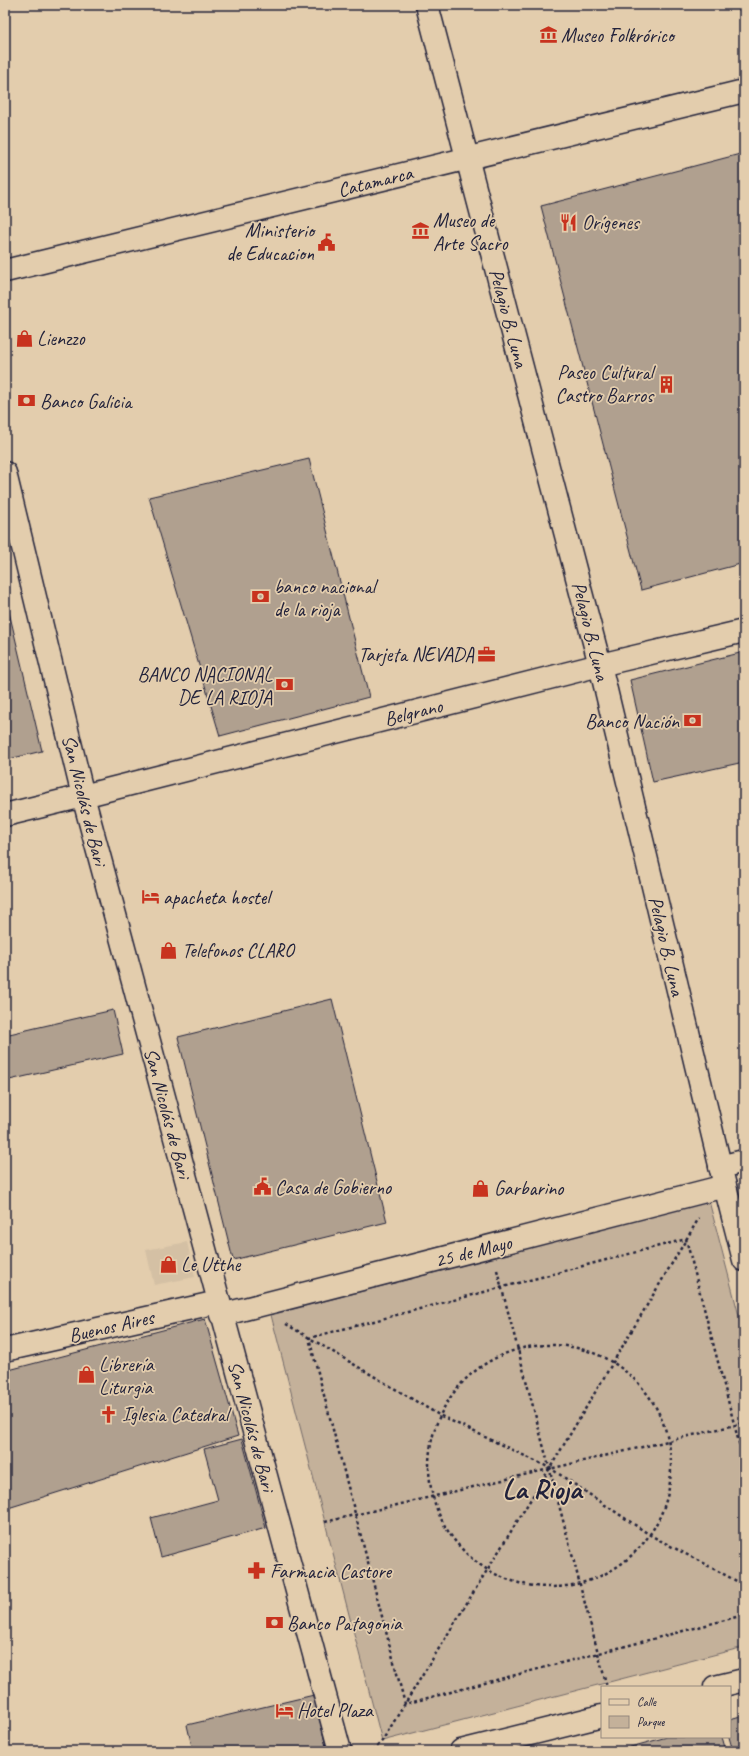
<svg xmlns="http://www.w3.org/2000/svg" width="749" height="1756" viewBox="0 0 749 1756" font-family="Caveat,sans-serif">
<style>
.built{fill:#d4c0a4}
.green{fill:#c4b19a;stroke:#736a6a}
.building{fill:#b0a08f;stroke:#22223b}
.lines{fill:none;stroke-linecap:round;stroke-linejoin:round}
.street-casing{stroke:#22223b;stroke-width:25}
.secondary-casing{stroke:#22223b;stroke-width:25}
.path{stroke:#22223b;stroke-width:2.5;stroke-dasharray:3 3;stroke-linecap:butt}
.street{stroke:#e3cdad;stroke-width:22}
.secondary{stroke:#e3cdad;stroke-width:22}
.labels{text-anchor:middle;stroke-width:3.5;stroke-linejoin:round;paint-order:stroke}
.poi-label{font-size:20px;fill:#22223b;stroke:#e3cdad;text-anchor:start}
.street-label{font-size:20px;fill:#22223b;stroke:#e3cdad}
.town-label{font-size:28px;font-weight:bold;fill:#22223b;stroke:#e3cdad}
</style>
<rect width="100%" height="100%" fill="#e3cdad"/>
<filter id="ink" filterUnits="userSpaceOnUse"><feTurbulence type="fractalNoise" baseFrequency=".025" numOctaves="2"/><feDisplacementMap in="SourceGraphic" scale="8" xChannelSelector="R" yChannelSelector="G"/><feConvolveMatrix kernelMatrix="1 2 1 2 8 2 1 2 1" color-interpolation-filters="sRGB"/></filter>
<g filter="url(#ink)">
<path class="built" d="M187,1242L195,1277L154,1285L146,1250Z"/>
<path class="green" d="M709,1201L744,1335V1647L382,1741L271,1315Z"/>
<path class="building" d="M744,153V563L641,590L541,206Z
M309,459L369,697L220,736L149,497Z
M5,595L42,751L5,760Z
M744,652V762L653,782L630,680Z
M332,999L387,1222L233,1260L178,1037Z
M113,1010L123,1054L5,1081V1035Z
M205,1319L238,1436L5,1509V1371Z
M242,1439L266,1528L161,1557L151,1518L218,1500L204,1449Z
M314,1695L327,1751H193L187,1725Z
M744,1715V1751H733L729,1737L730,1719Z
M667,1737H722L726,1751H616Z"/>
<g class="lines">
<defs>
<path id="street" d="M5,271L744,91
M5,473L83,796L340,1751
M5,815L83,796L600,665L744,631
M720,1167L744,1161
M221,1315L725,1186
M5,1350L218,1302
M715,1687L744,1680
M461,1751L602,1716"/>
<path id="secondary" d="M427,5L600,665L725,1186L744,1260"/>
</defs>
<use href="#street" class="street-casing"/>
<use href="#secondary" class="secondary-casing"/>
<path class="path" d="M497,1270L607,1687
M286,1324L439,1415L550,1468L650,1535L744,1585
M429 1466a121 121 0 1 1 242 0a121 121 0 1 1-242 0Z
M744,1462L686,1239L309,1338L405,1704L744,1615
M325,1522L744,1423
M373,1751L382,1741L550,1468L699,1218"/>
<use href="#street" class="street"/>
<use href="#secondary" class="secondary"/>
</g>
</g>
<defs>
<symbol id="museum-bare" viewBox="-9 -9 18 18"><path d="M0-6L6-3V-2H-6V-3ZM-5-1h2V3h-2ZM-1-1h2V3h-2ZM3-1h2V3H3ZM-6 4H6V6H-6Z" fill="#c8321e" stroke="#e3cdad" stroke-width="2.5" paint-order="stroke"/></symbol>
<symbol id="restaurant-bare" viewBox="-9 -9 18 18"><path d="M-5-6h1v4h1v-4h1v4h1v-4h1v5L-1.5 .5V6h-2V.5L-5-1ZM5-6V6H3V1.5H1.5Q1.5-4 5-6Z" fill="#c8321e" stroke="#e3cdad" stroke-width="2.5" paint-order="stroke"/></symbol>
<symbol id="civic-bare" viewBox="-9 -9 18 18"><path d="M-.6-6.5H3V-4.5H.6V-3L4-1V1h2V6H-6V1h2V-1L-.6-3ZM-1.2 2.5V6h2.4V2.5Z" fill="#c8321e" stroke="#e3cdad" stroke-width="2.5" paint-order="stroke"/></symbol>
<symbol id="shop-bare" viewBox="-9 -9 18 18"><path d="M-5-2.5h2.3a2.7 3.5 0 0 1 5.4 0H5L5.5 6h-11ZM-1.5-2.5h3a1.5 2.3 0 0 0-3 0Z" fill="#c8321e" stroke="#e3cdad" stroke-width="2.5" paint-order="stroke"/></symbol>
<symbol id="building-bare" viewBox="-9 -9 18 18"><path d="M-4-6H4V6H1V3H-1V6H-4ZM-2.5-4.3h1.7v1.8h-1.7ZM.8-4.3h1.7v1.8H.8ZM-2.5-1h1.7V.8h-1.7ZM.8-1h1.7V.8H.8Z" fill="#c8321e" stroke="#e3cdad" stroke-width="2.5" paint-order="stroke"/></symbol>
<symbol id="bank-bare" viewBox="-9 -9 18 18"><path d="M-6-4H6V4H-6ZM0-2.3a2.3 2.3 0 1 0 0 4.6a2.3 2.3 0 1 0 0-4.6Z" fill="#c8321e" stroke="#e3cdad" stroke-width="2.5" paint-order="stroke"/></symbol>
<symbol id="office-bare" viewBox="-9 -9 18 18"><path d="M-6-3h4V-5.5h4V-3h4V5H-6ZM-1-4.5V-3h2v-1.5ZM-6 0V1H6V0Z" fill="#c8321e" stroke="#e3cdad" stroke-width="2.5" paint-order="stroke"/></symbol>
<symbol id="hotel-bare" viewBox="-9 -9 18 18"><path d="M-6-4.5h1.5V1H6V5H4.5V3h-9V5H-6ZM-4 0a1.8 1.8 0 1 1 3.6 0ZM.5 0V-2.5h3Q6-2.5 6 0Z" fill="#c8321e" stroke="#e3cdad" stroke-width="2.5" paint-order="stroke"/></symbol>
<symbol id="church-bare" viewBox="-9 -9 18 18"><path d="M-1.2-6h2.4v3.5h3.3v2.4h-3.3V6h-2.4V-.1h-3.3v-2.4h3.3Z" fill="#c8321e" stroke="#e3cdad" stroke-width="2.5" paint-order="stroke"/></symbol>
<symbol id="pharmacy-bare" viewBox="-9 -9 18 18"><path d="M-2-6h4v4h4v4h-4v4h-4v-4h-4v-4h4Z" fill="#c8321e" stroke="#e3cdad" stroke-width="2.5" paint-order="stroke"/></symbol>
</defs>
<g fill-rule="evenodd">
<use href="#museum-bare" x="536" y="22" width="25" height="25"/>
<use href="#restaurant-bare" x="556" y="210" width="25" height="25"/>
<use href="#museum-bare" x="408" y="218" width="25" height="25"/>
<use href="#civic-bare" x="314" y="230" width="25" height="25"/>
<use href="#shop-bare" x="12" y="326" width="25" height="25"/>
<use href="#building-bare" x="654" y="372" width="25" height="25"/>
<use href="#bank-bare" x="14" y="388" width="25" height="25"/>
<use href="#bank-bare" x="248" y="584" width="25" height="25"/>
<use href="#office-bare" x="474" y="642" width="25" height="25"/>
<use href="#bank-bare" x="272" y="672" width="25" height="25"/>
<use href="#bank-bare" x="680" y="708" width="25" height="25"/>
<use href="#hotel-bare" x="138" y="884" width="25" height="25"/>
<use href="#shop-bare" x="156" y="938" width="25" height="25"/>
<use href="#civic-bare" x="250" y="1174" width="25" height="25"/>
<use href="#shop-bare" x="468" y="1176" width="25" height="25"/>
<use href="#shop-bare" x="156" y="1252" width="25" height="25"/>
<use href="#shop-bare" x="74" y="1362" width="25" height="25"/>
<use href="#church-bare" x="96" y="1402" width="25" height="25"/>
<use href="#pharmacy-bare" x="244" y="1558" width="25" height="25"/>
<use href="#bank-bare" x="262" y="1610" width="25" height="25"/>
<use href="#hotel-bare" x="272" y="1698" width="25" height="25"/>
</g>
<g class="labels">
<g class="poi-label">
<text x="561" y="42">Museo Folkrórico</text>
<text x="433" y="227">Museo de<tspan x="433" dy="23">Arte Sacro</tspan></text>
<text x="582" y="229">Orígenes</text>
<text x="314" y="237" text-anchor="end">Ministerio<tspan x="314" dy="23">de Educacion</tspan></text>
<text x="37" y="345">Lienzzo</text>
<text x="653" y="379" text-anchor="end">Paseo Cultural<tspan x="653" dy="23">Castro Barros</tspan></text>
<text x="40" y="408">Banco Galicia</text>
<text x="274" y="593">banco nacional<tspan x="274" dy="23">de la rioja</tspan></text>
<text x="474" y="661" text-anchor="end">Tarjeta NEVADA</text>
<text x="272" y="681" text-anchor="end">BANCO NACIONAL<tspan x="272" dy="23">DE LA RIOJA</tspan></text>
<text x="679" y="728" text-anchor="end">Banco Nación</text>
<text x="163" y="904">apacheta hostel</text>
<text x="182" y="957">Telefonos CLARO</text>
<text x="275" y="1194">Casa de Gobierno</text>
<text x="494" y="1195">Garbarino</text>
<text x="181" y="1271">Le Utthe</text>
<text x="99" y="1371">Librería<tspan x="99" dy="23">Liturgia</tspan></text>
<text x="122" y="1421">Iglesia Catedral</text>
<text x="270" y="1578">Farmacia Castore</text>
<text x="287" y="1630">Banco Patagonia</text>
<text x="297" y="1717">Hotel Plaza</text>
</g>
<g class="street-label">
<text transform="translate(375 181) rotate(-14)" y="7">Catamarca</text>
<text transform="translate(509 318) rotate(75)" y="7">Pelagio B. Luna</text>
<text transform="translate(591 631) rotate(76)" y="7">Pelagio B. Luna</text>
<text transform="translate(413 712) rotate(-14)" y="7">Belgrano</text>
<text transform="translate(85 800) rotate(76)" y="7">San Nicolás de Bari</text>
<text transform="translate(667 946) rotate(77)" y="7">Pelagio B. Luna</text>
<text transform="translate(168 1113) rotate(75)" y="7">San Nicolás de Bari</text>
<text transform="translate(473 1251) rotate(-14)" y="7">25 de Mayo</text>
<text transform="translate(111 1326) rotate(-13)" y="7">Buenos Aires</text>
<text transform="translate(252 1426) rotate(75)" y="7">San Nicolás de Bari</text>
</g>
<g class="town-label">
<text x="542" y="1498">La Rioja</text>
</g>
</g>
<rect width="749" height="1756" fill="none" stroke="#e3cdad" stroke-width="20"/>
<rect x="10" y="10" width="729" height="1736" fill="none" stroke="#22223b" stroke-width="1.5" filter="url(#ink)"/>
<rect x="601" y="1686" width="130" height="52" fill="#e3cdad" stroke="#96897f"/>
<rect x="609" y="1699" width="20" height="6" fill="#e3cdad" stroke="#96897f"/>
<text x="637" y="1706" font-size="12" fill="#22223b">Calle</text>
<rect x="609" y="1716" width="20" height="12" fill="#c4b19a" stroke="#96897f"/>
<text x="637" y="1726" font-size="12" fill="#22223b">Parque</text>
</svg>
